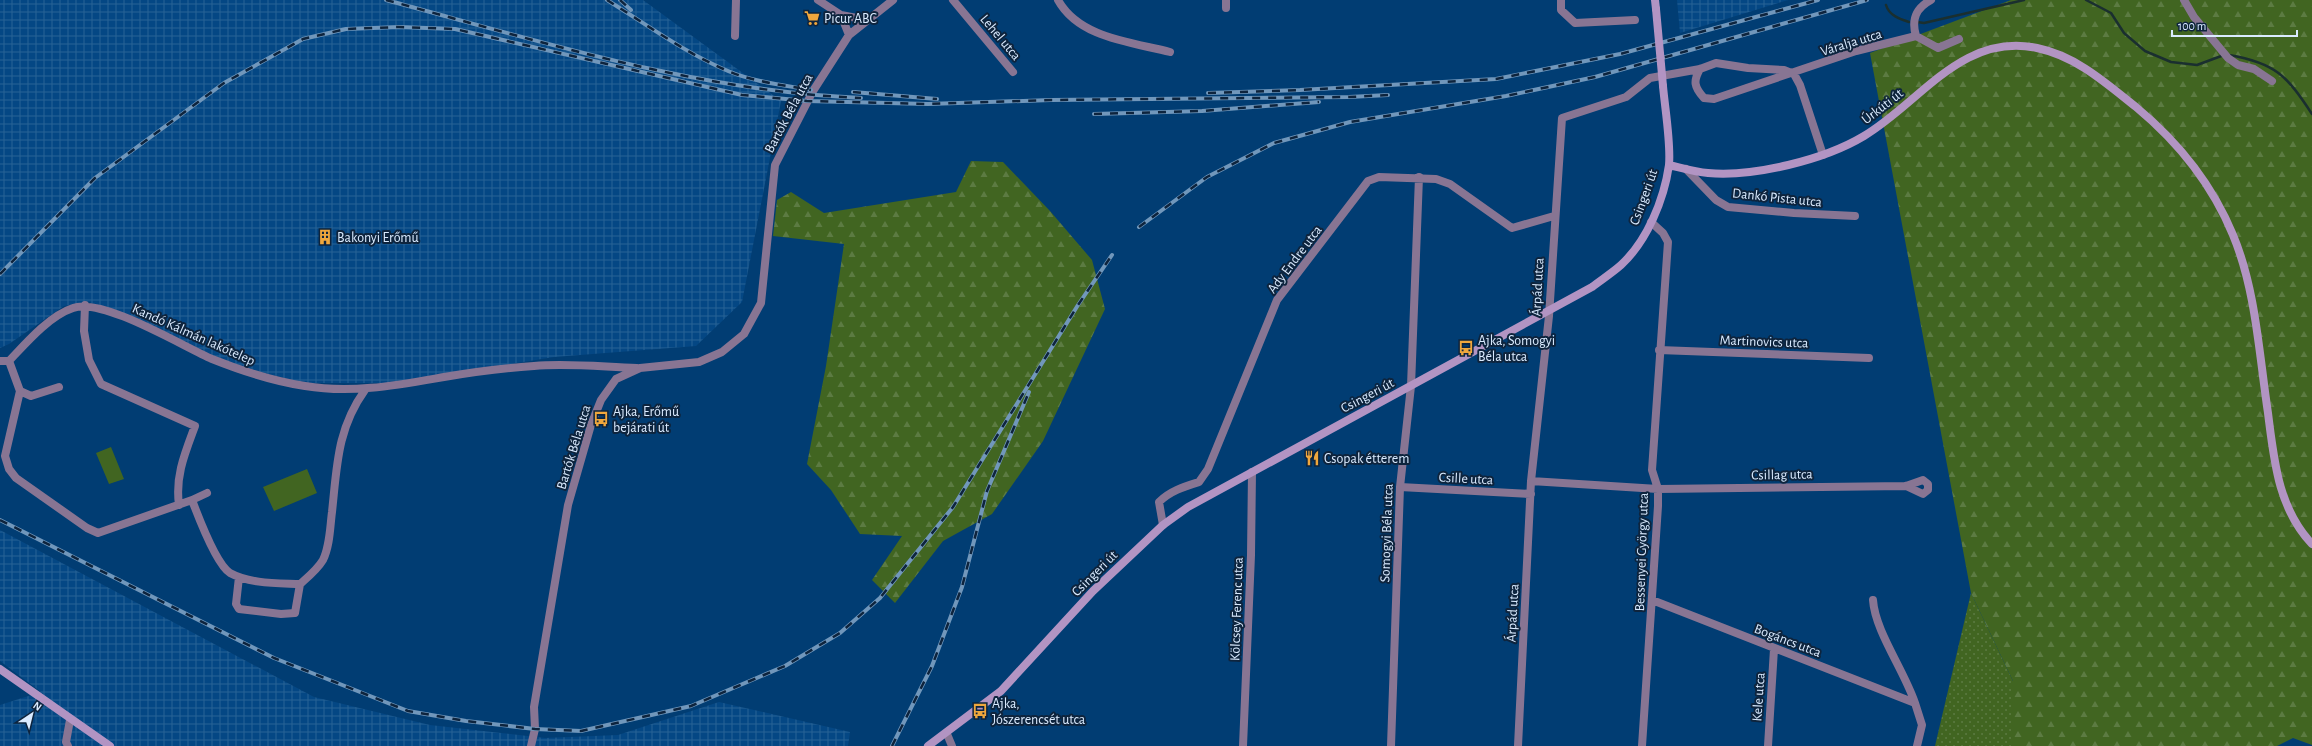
<svg xmlns="http://www.w3.org/2000/svg" width="2312" height="746" viewBox="0 0 2312 746" font-family="'Alegreya Sans',sans-serif">
<style>
.industrial{fill:url(#industrial-grid)}
.grass{fill:url(#grass-dots)}
.forest{fill:url(#forest-firs)}
.pitch{fill:#416521}
.lines{fill:none;stroke-linecap:round;stroke-linejoin:round}
.stream{stroke:#1a2f2f;stroke-width:2.5}
.minor{stroke:#887593;stroke-width:8}
.secondary{stroke:#b294c3;stroke-width:8}
.rail-casing{stroke:#7197bb;stroke-width:4}
.rail{stroke:#0e243d;stroke-width:2.5;stroke-dasharray:8;stroke-linecap:butt}
.secondary-bridge{stroke:#b294c3;stroke-width:8}
.labels{text-anchor:middle;stroke-width:4;stroke-linejoin:round;paint-order:stroke}
.poi-label{font-size:14px;fill:#daebff;stroke:#0e243d;text-anchor:start}
.street-label{font-size:14px;fill:#daebff;stroke:#0e243d}
</style>
<defs>
<pattern id="industrial-grid" width="8" height="8" patternUnits="userSpaceOnUse"><rect width="8" height="8" fill="#044784"/><path d="M0 4h8M4 0v8" fill="none" stroke="#286296"/></pattern>
<pattern id="grass-dots" width="8" height="8" patternUnits="userSpaceOnUse"><rect width="8" height="8" fill="#416521"/><path d="M2 2h.1M6 6h.1" fill="none" stroke="#5c7b42" stroke-width="1.8" stroke-linecap="round"/></pattern>
<pattern id="forest-firs" width="22" height="20" patternUnits="userSpaceOnUse"><rect width="22" height="20" fill="#416521"/><path d="M5 1l3.5 6h-7zM16 11l3.5 6h-7z" fill="#5c7b42"/></pattern>
</defs>
<rect width="100%" height="100%" fill="#013d73"/>
<path class="industrial" d="M0,0H643L781,101L742,302L696,346L554,357L396,383H303L230,364L142,323L89,302L64,306L9,344L0,348Z
M1677,0H1788L1680,33Z
M0,530L314,697L430,725L545,738L618,735L719,702L850,732L848,746H0V705L41,692L0,661Z"/>
<path class="grass" d="M1971,593L2013,681V746H1935Z"/>
<path class="forest" d="M2011,0H2312V745L2293,738L2277,746H2013V681L1971,593L1870,53Z
M971,161L1003,162L1050,211L1092,260L1105,309L1043,441L992,514L943,541L895,603L872,580L902,536L860,534L831,490L807,464L826,366L844,244L773,236L777,200L791,192L824,213L956,192Z"/>
<path class="pitch" d="M111,447L124,479L109,484L96,453Z
M307,469L317,493L274,511L263,487Z"/>
<g class="lines">
<path class="stream" d="M2086,0L2111,13L2124,33L2145,51L2171,62L2197,65L2224,55
M1886,5C1889,15 1899,19 1909,22
M1917,22L1924,23L2024,0
M2229,55C2276,63 2287,76 2312,114"/>
<path class="minor" d="M818,0L841,15L849,35
M953,0L1013,72
M1058,0C1079,38 1131,42 1170,52
M1561,0V10L1575,23L1635,20
M1931,0C1916,8 1911,19 1916,36L1938,48L1959,39
M2184,0L2194,17L2228,58L2238,65L2254,69L2272,81
M1226,8V0
M841,15L867,20
M735,36L736,0
M1700,69C1693,81 1694,87 1704,98L1714,99L1856,51L1916,36
M1686,169L1716,200L1728,207L1794,213L1855,216
M85,305L84,331L89,360L101,384L195,426C185,453 175,476 179,505
M1659,350L1869,358
M0,361H9C26,343 49,316 73,308C102,297 182,346 212,359C242,371 272,381 305,386C352,394 398,385 444,377C473,372 504,368 534,366C568,363 603,367 637,368
M9,361L20,391L5,456L9,469L16,478L87,528L98,533L192,500C198,516 216,564 230,573C250,584 278,583 300,584C308,577 317,570 323,560C330,546 330,527 332,512C337,466 337,429 365,390
M20,391L31,396L59,387
M1531,481L1658,489L1906,486L1923,480L1928,484V490L1923,494L1906,486
M1400,487L1531,494
M192,500L207,493
M1163,525L1159,502C1170,491 1183,487 1199,482L1208,469L1277,300L1368,181L1379,177L1436,179L1450,184L1512,228L1554,216
M239,577L236,604L239,609L281,614L295,613L300,584
M1652,600L1915,703L1922,725L1917,746
M1873,600C1875,631 1904,670 1915,703
M947,734L952,746
M68,746L66,742L70,720
M531,746L535,729L534,707L568,505L591,425L601,400L616,379L640,368L699,362L722,352L744,334L761,303L775,165L813,91L849,35L893,0
M1243,746L1251,555L1252,472
M1391,746L1400,487L1411,386L1419,177
M1518,746L1531,481L1549,316L1562,118L1626,97L1650,78L1700,69L1716,63L1748,68L1784,70L1794,74L1800,85L1823,155
M1642,746L1658,506V489L1652,470L1668,242L1663,233L1651,222
M1768,746L1774,649"/>
<path class="secondary" d="M1655,0L1656,9
M1669,165C1682,168 1695,172 1708,173C1754,177 1824,160 1864,136C1920,103 1962,32 2037,48C2076,56 2106,83 2136,107C2177,141 2212,184 2233,235C2256,290 2259,354 2268,413C2274,460 2278,508 2312,544
M0,669L110,746
M928,746L1001,691L1093,591L1163,525L1188,507L1592,287C1601,280 1612,273 1621,265C1647,241 1664,200 1669,165C1671,143 1665,109 1663,86"/>
<defs>
<path id="rail" d="M386,0C543,42 697,91 861,98
M607,0C646,24 685,53 728,71C754,82 783,85 811,90
M620,0L631,10
M853,92L937,99
M1208,93L1300,90L1496,79L1620,54L1818,0
M1094,114L1202,111L1319,102
M1139,227L1207,177L1274,143L1350,122L1506,96L1595,77L1867,0
M0,274L95,178L224,83L303,39L346,29L399,27L455,29L742,95L807,101L928,104L1051,100L1349,97L1388,95
M0,520L274,658L408,711L466,721L535,729L581,731L691,706L785,666L840,633L880,598L953,507L1078,305L1112,255
M892,746L932,666L962,587L987,491L1029,392"/>
</defs>
<use href="#rail" class="rail-casing"/>
<use href="#rail" class="rail"/>
<path class="secondary-bridge" d="M1656,9L1663,86"/>
</g>
<defs>
<symbol id="supermarket-bare" viewBox="-9 -9 18 18"><path d="M-6-5.5h2.5l.6 2H6L4.5 2H-2.5L-4.4-4H-6ZM-1.5 3.2a1.3 1.3 0 1 0 .1 0ZM3 3.2a1.3 1.3 0 1 0 .1 0Z" fill="#efa73d" stroke="#0e243d" stroke-width="2.5" paint-order="stroke"/></symbol>
<symbol id="building-bare" viewBox="-9 -9 18 18"><path d="M-4-6H4V6H1V3H-1V6H-4ZM-2.5-4.3h1.7v1.8h-1.7ZM.8-4.3h1.7v1.8H.8ZM-2.5-1h1.7V.8h-1.7ZM.8-1h1.7V.8H.8Z" fill="#efa73d" stroke="#0e243d" stroke-width="2.5" paint-order="stroke"/></symbol>
<symbol id="bus-bare" viewBox="-9 -9 18 18"><path d="M-5-6H5V4H4V6H2V4H-2V6H-4V4H-5ZM-3.5-4V0h7V-4ZM-3.5 1.2v1.5H-2V1.2ZM2 1.2v1.5H3.5V1.2Z" fill="#efa73d" stroke="#0e243d" stroke-width="2.5" paint-order="stroke"/></symbol>
<symbol id="restaurant-bare" viewBox="-9 -9 18 18"><path d="M-5-6h1v4h1v-4h1v4h1v-4h1v5L-1.5 .5V6h-2V.5L-5-1ZM5-6V6H3V1.5H1.5Q1.5-4 5-6Z" fill="#efa73d" stroke="#0e243d" stroke-width="2.5" paint-order="stroke"/></symbol>
</defs>
<g fill-rule="evenodd">
<use href="#supermarket-bare" x="801" y="7" width="22" height="22"/>
<use href="#building-bare" x="314" y="226" width="22" height="22"/>
<use href="#bus-bare" x="1455" y="337" width="22" height="22"/>
<use href="#bus-bare" x="590" y="408" width="22" height="22"/>
<use href="#restaurant-bare" x="1301" y="447" width="22" height="22"/>
<use href="#bus-bare" x="969" y="700" width="22" height="22"/>
</g>
<g class="labels">
<g class="poi-label">
<text x="824" y="23">Picur ABC</text>
<text x="337" y="242">Bakonyi Erőmű</text>
<text x="1478" y="345">Ajka, Somogyi<tspan x="1478" dy="16">Béla utca</tspan></text>
<text x="613" y="416">Ajka, Erőmű<tspan x="613" dy="16">bejárati út</tspan></text>
<text x="1324" y="463">Csopak étterem</text>
<text x="992" y="708">Ajka,<tspan x="992" dy="16">Jószerencsét utca</tspan></text>
</g>
<g class="street-label">
<text transform="translate(1001 37) rotate(50)" y="5">Lehel utca</text>
<text transform="translate(1851 42) rotate(-17)" y="5">Váralja utca</text>
<text transform="translate(1882 106) rotate(-38)" y="5">Úrkúti út</text>
<text transform="translate(788 113) rotate(-62)" y="5">Bartók Béla utca</text>
<text transform="translate(1643 197) rotate(-70)" y="5">Csingeri út</text>
<text transform="translate(1777 197) rotate(6)" y="5">Dankó Pista utca</text>
<text transform="translate(1294 259) rotate(-53)" y="5">Ady Endre utca</text>
<text transform="translate(1537 287) rotate(-87)" y="5">Árpád utca</text>
<text transform="translate(194 334) rotate(24)" y="5">Kandó Kálmán lakótelep</text>
<text transform="translate(1764 341) rotate(2)" y="5">Martinovics utca</text>
<text transform="translate(1367 395) rotate(-28)" y="5">Csingeri út</text>
<text transform="translate(573 447) rotate(-73)" y="5">Bartók Béla utca</text>
<text transform="translate(1782 474) rotate(-1)" y="5">Csillag utca</text>
<text transform="translate(1466 478) rotate(3)" y="5">Csille utca</text>
<text transform="translate(1386 533) rotate(-88)" y="5">Somogyi Béla utca</text>
<text transform="translate(1641 552) rotate(-88)" y="5">Bessenyei György utca</text>
<text transform="translate(1094 573) rotate(-45)" y="5">Csingeri út</text>
<text transform="translate(1236 609) rotate(-88)" y="5">Kölcsey Ferenc utca</text>
<text transform="translate(1512 613) rotate(-87)" y="5">Árpád utca</text>
<text transform="translate(1788 640) rotate(21)" y="5">Bogáncs utca</text>
<text transform="translate(1758 697) rotate(-86)" y="5">Kele utca</text>
</g>
</g>
<g transform="translate(32 714) rotate(35)" stroke="#0e243d" stroke-width="3" paint-order="stroke">
<path d="M0-3L7 15L0 10L-7 15Z" fill="#daebff"/>
<text y="-6" font-size="11" font-weight="bold" text-anchor="middle" fill="#daebff">N</text>
</g>
<path d="M2172 30v6h125v-6" fill="none" stroke="#daebff" stroke-width="2"/>
<text x="2178" y="30" font-size="12" fill="#daebff" stroke="#0e243d" stroke-width="3" paint-order="stroke">100 m</text>
</svg>
